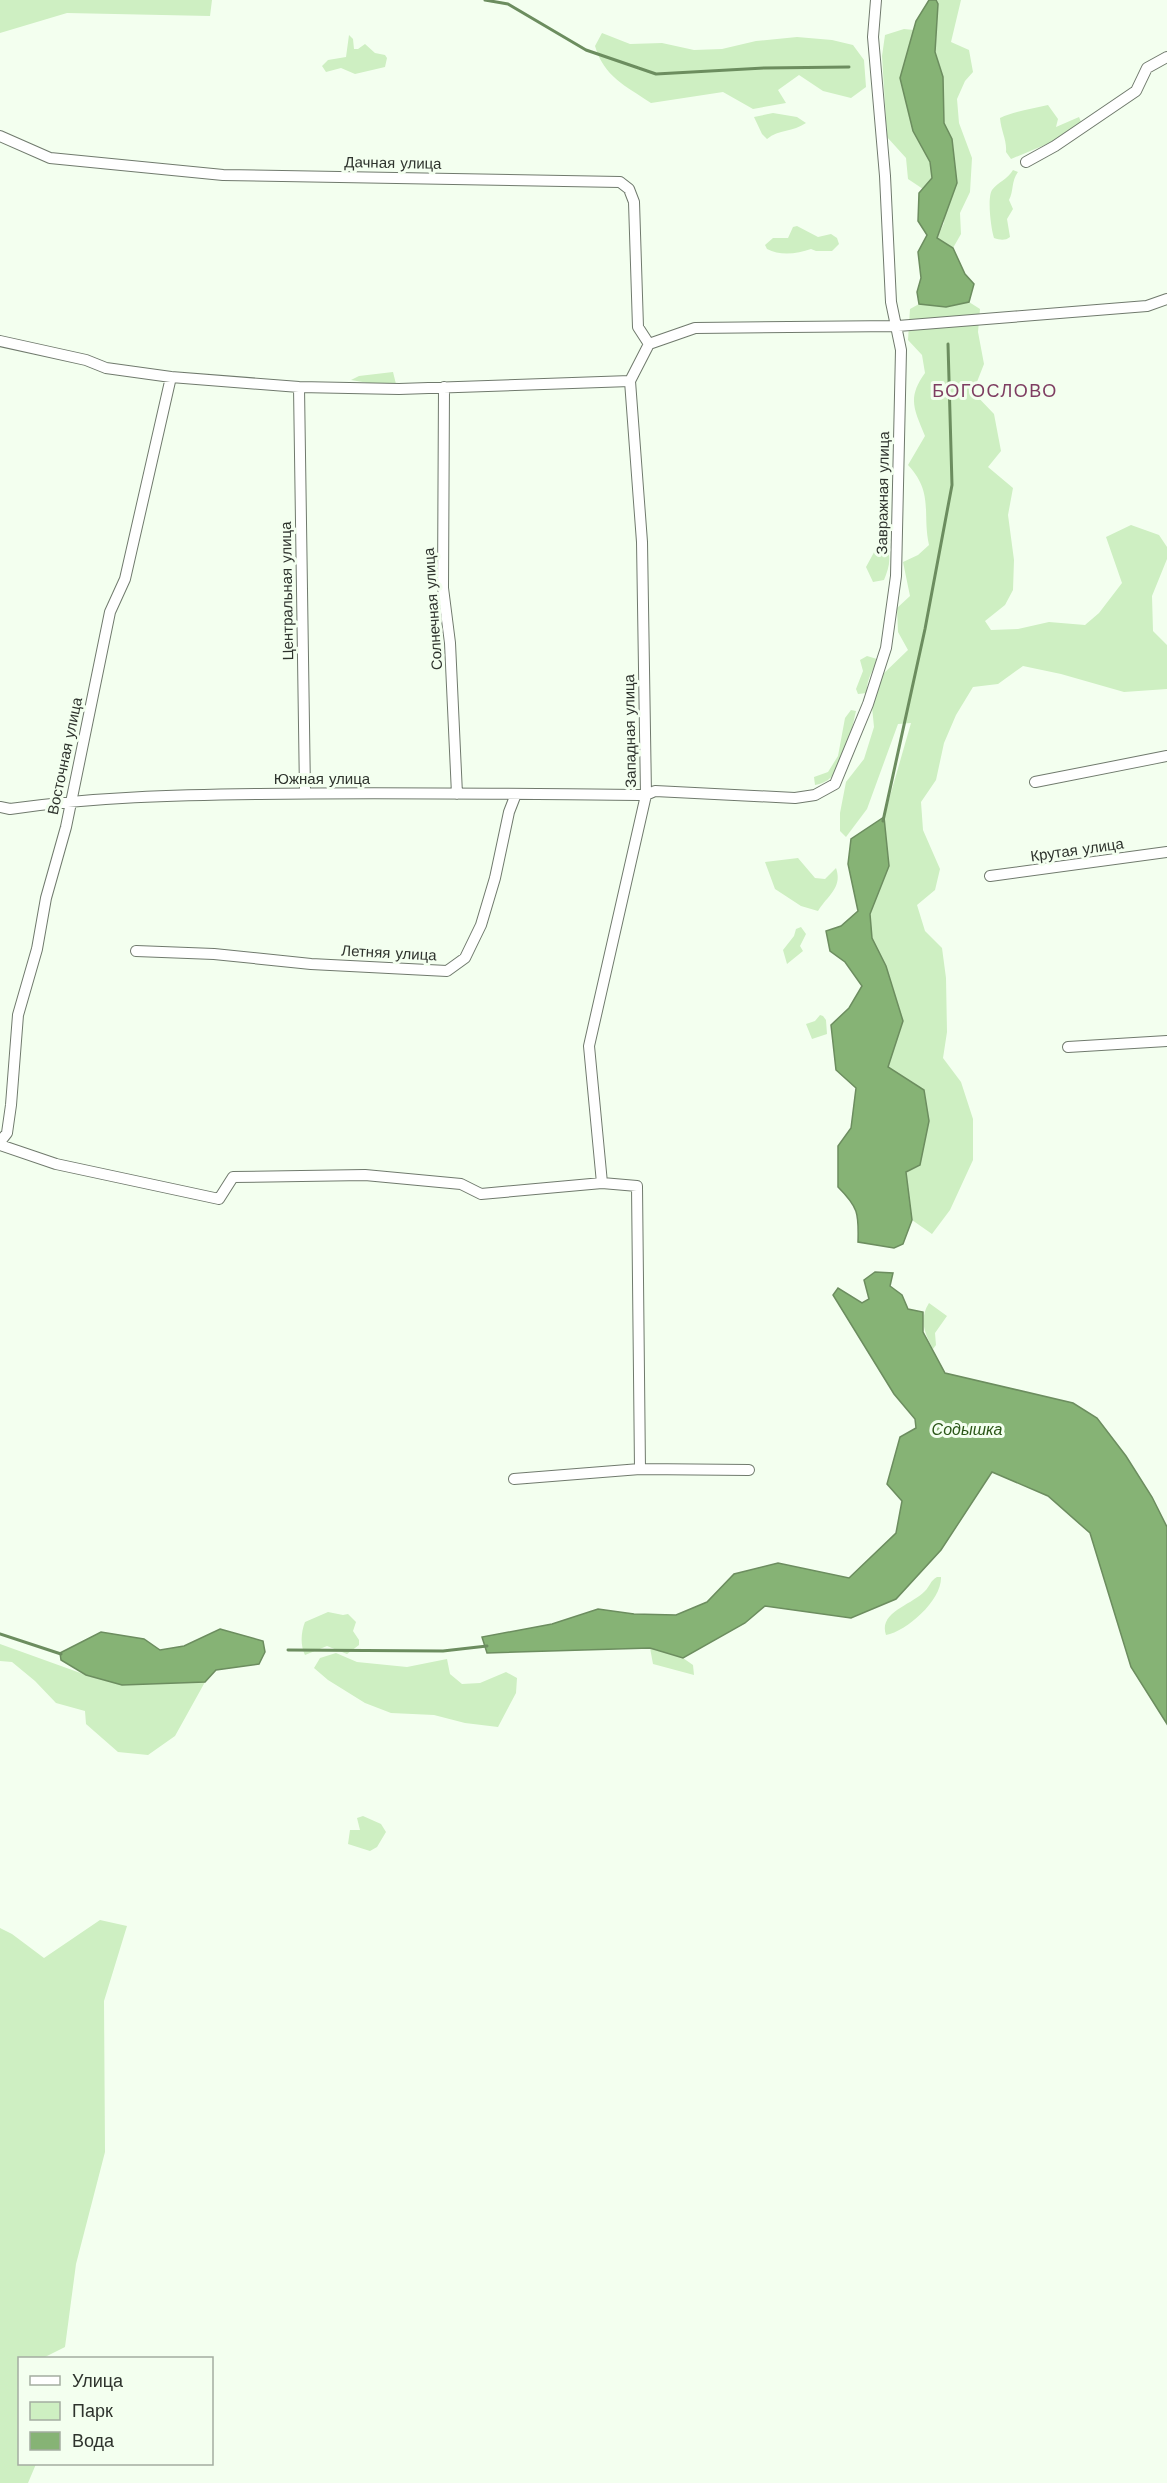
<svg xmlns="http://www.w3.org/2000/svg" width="1167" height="2483" viewBox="0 0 1167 2483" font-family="'Work Sans',sans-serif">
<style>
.green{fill:#ceefc2}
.water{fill:#86b375;stroke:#6c8d5f;stroke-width:1.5}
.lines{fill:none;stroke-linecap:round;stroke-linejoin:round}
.stream{stroke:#6c8d5f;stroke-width:3}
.street-casing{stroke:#707a6d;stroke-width:12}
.street{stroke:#fff;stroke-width:10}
.labels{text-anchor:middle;stroke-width:6;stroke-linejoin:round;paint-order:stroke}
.street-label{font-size:15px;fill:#2e332d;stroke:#f3ffef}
.water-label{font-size:16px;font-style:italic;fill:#2b5617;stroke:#f3ffef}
.quarter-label{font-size:18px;letter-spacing:1.5px;fill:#7e3d61;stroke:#f3ffef}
</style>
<rect width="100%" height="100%" fill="#f3ffef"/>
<path class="green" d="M0,0H212L210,16L67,13L0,33Z
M936,0H961L951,42L969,50L973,72L965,81L957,99L959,123L972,158L970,192L960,213L961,234L953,248L937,238L944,223L952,139L944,123L943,77L935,52L938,4Z
M904,29L914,30L900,78L913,131L930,162L932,178L923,189L908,179L906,158L887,137L882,56L885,35Z
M602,33L630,44L662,43L694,50L722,49L756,41L797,37L832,40L853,45L864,60L866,87L851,98L823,91L799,75L778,90L786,103L753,109L723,92L651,103C626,86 604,77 595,46Z
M349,35L353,39L354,49H358L365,44L375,53L385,55L387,58L385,67L355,74L341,68L326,72L322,66L328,60L346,57Z
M1048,105L1058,119L1056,127L1079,117L1082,124L1066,136L1011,159L1006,152C1007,140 1001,131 1000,118C1015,111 1032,109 1048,105Z
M773,113L797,117L806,123C793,132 779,129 767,139L762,134L754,117Z
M1013,170L1018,172C1011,181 1014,191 1009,200L1013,209L1007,219L1010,237C1005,241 1000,240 994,238C991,229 987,198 992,190C998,182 1008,179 1013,170Z
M797,226L818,237L831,234L837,238L839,244L832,251H816L811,249C797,254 780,256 767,249L765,245L773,238H788L793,227Z
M969,302L980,309L978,332L984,364L973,392L994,414L1001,451L988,467L1013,488L1008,515L1014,560L1013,590L1005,605L985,621L991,630L1018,629L1049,622L1085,625L1099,613L1122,583L1106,537L1131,525L1159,535L1167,547V559L1152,596L1153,631L1167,645V689L1124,692L1061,674L1023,666L998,684L973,687L956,715L944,743L936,780L921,802L923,830L940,869L935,890L917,905L925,931L942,948L946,978L947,1032L943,1058L961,1082L973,1119V1160L950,1210L932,1234L912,1220L906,1172L920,1165L929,1121L888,1067L903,1021L886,966L872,938L870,914L889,866L884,817L911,723L898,724L867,809L846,837L840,831V813L846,782L864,759L874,727L872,707L881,676L908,650L898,632L897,608L910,596L903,562L918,555L929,545C922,513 934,493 908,465L925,436C914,409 907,398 925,373L922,355L908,340L910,309L919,304L946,307Z
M393,372L396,384L386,386L351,380L359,376Z
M879,543L887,548C892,559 888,570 884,580L873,582L866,567Z
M867,656L877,659C873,672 866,679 867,693L858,694L856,689L863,671L860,660Z
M851,710L856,711C850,735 845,781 815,785L814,777L828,772L838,756L845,718Z
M798,858L815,878L825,879L836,868C843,888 827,896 818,911L801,906L775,889L765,862Z
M801,927L806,934L800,946L803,951L787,964L783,950L794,936L796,929Z
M820,1015L823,1016L826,1020L827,1034L812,1039L806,1024L815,1021Z
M929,1303L947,1316L935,1333L936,1345L933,1349C924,1332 919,1319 929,1303Z
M937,1577H941C942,1600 907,1631 886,1635C878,1612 912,1605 925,1591C930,1586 930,1581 937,1577Z
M328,1612L343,1615L348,1614L356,1622L353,1631L359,1640V1645L347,1654L327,1646L305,1655C300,1645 301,1632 305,1622Z
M0,1644L86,1675L122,1685L205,1682L175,1736L148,1755L118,1752L86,1724L85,1711L56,1703L35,1681L12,1662L0,1661Z
M650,1648L683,1658L693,1665L694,1675L653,1664Z
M336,1653L357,1662L407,1667L447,1659L450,1674L462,1684L480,1683L506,1672L517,1678L516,1693L498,1727L465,1723L434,1715L391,1713L365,1703L328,1680L314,1668L320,1658Z
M363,1816L381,1824L386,1832L377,1847L370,1851L348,1844L350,1830H360L357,1818Z
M100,1920L127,1926L104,2001L105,2152L76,2264L65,2347L43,2358H20V2464H36L28,2483H0V1928L12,1934L44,1958Z"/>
<path class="water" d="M929,0H936L938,4L935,52L943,77L944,123L952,139L957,183L937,238L953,248L965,274L974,284L969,302L946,307L919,304L917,292L921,278L918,252L927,235L918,221L919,193L932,178L930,162L913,131L900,78L916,21Z
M884,817L889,866L870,914L872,938L886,966L903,1021L888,1067L924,1090L929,1121L920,1165L906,1172L912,1220L903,1244L894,1248L858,1242C859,1213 858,1207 838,1187V1146L851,1128L856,1088L836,1070L831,1025L849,1008L862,986L845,962L830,951L826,931L841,926L858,911L848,864L851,839Z
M875,1272L893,1273L890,1286L902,1295L908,1309L923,1312V1332L945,1373L1073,1403L1097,1418L1126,1456L1152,1497L1167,1527V1724L1131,1667L1090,1533L1048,1496L992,1472L941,1550L896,1599L851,1618L765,1606L745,1623L683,1658L650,1648L487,1653L482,1637L552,1624L598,1609L634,1614L676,1615L707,1602L734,1574L778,1563L849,1578L896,1533L902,1501L887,1484L900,1437L916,1428L915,1419L894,1394L833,1295L838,1288L862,1303L869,1299L864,1280Z
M220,1629L263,1641L265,1652L259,1664L216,1670L205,1682L122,1685L86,1675L61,1660L60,1653L101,1632L144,1639L160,1650L184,1646Z"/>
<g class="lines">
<path class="stream" d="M485,0L508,4L586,50L656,74L764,68L849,67
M883,821L925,629L952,485L948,344
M0,1634L61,1654
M288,1650L443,1651L487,1646"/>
<defs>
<path id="street" d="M0,136L50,158L223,175L620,182L629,189L634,202L638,327L649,344
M1026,162L1055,146L1136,91L1147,68L1167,57
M0,341L86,360L106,368L171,377L299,387L399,389L630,381
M630,381L649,344L695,328L898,326L1147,306L1167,299
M299,387L305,793
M444,387L443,588L450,643L457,794
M1035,782L1167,756
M0,807L10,809C93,797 176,795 259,794C388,792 517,794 646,795L655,791L795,798L815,795L835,784L868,704L886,648L896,576L901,350L891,302L885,176L873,37L876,0
M990,876L1167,852
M136,951L214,954L311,964L447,971L465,958L481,925L495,878L509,812L516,794
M1068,1047L1167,1041
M0,1142L7,1133L11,1105L18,1015L37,949L46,898L66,827L110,612L125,579L171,377
M0,1145L56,1164L219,1199L233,1177L365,1175L461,1184L481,1194L602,1183L637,1186L640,1469L514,1479
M602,1183L589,1046L646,795L642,542L630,381
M640,1469L749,1470"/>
</defs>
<use href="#street" class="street-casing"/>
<use href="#street" class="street"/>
</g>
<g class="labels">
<g class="street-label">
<text transform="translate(393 163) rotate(1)" y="5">Дачная улица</text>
<text transform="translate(883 493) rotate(-89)" y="5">Завражная улица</text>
<text transform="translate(287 591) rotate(-91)" y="5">Центральная улица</text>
<text transform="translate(433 609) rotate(-94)" y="5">Солнечная улица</text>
<text transform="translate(630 731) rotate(-91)" y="5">Западная улица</text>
<text transform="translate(65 756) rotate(-78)" y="5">Восточная улица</text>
<text x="322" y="784">Южная улица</text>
<text transform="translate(1077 850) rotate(-8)" y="5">Крутая улица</text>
<text transform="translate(389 953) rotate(3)" y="5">Летняя улица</text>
</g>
<g class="water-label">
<text x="967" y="1435">Содышка</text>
</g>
<g class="quarter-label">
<text x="995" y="397">БОГОСЛОВО</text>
</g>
</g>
<rect x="18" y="2357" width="195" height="108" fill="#f3ffef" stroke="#a4ada1" stroke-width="1.5"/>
<rect x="30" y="2376" width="30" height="9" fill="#ffffff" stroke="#a4ada1" stroke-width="1.5"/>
<text x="72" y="2387" font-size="18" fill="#2e332d">Улица</text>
<rect x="30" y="2402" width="30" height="18" fill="#ceefc2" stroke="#a4ada1" stroke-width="1.5"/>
<text x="72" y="2417" font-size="18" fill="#2e332d">Парк</text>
<rect x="30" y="2432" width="30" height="18" fill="#86b375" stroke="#a4ada1" stroke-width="1.5"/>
<text x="72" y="2447" font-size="18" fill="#2e332d">Вода</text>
</svg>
